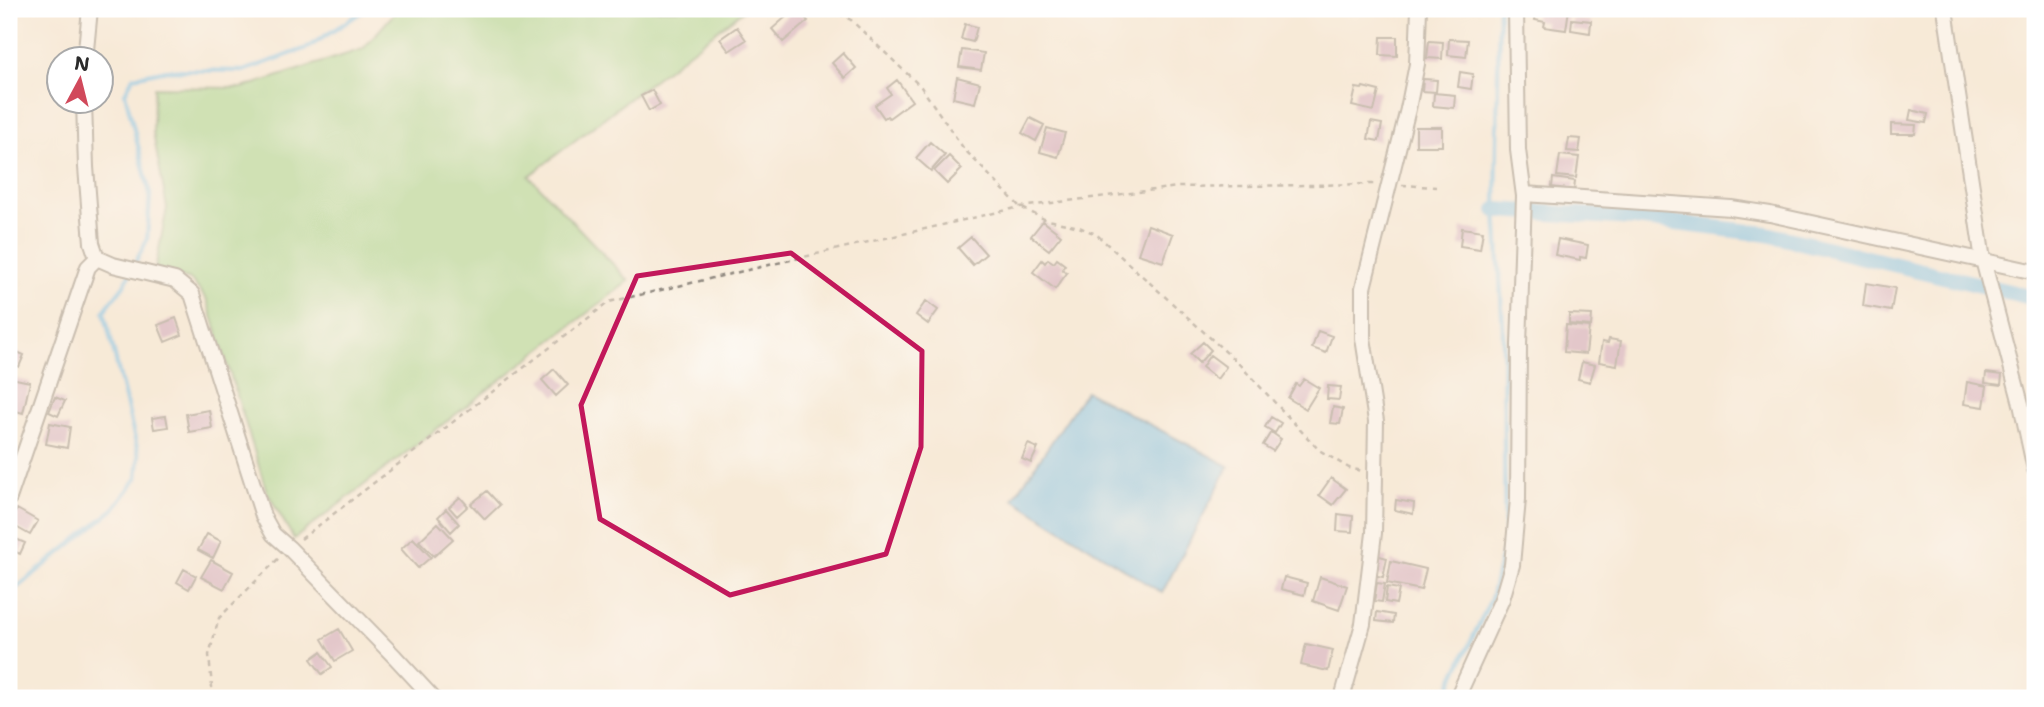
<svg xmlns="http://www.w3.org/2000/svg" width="2044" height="707" viewBox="0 0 2044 707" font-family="'Shantell Sans',sans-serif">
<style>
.green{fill:#9fd78a;stroke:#65815a;stroke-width:2}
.water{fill:#6fbeea;stroke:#4d748a;stroke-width:2}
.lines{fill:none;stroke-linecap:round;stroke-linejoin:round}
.stream{stroke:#6fbeea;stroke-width:4.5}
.canal{stroke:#6fbeea;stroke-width:16}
.building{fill:#ca9dba}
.street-casing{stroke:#918a81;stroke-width:18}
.path{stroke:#918a81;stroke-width:2.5;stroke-dasharray:5 5;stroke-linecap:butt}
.street{stroke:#fff;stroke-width:14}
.marked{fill:none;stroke:#c2185b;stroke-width:5;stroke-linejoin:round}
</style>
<rect width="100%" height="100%" fill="#fff"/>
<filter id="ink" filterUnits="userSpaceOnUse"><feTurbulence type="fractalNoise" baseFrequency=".0143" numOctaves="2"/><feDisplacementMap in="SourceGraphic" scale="14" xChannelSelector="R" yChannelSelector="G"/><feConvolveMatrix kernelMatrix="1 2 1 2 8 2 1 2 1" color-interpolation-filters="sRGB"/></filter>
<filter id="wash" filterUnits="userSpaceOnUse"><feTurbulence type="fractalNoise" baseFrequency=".00686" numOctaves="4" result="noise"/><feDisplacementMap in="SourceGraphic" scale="28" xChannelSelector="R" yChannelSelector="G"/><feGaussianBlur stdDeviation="1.57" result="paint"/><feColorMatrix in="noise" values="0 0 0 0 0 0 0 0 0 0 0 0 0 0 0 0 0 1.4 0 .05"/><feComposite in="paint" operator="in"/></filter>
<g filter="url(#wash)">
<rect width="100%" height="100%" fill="#f7ead7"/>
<path class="green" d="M398,9H745L529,176L629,281L294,539L267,492L207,300L191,280L155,270L167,208L153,132L154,87L242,88L363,49Z"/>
<path class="water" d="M1086,391L1229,466L1162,593L1013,499Z"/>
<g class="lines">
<path class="stream" d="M9,594L113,510L137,478L139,456L104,311L124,285L147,240L150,194L125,93L133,77L167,70L243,71L307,48L366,9
M1444,698L1491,599L1505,541L1503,329L1496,210L1499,9"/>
<path class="canal" d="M1496,210L1634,218L1767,234L2035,298"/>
</g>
<g id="blocks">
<path class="building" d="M795,9H797L808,21L783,42L772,29Z
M1545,9H1569L1566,30L1544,27L1545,22L1535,20L1536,10L1545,11Z
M1572,19L1591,21L1590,33L1571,30Z
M965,24L977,27L973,42L961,39Z
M737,27L746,40L729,51L720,39Z
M1381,37H1397V56L1380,55Z
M1449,39L1468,40L1466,57L1448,55Z
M1429,41L1443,42L1442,59L1427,58Z
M962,50L984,53L981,70L959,67Z
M843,53L856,68L845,78L832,63Z
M1460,72L1473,74L1471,89L1458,87Z
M957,77L980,83L975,103L953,98Z
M1423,79L1437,80L1436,92L1422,91Z
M897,80L912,101L889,118L887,116L884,118L875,105L891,94L887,88Z
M1363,87L1379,91L1374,111L1352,106L1356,88L1362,89Z
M652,90L660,105L649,111L641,96Z
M1434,93L1455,95L1454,108L1433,106Z
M1911,110L1928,114L1926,123L1909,120Z
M1030,118L1044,125L1036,141L1022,133Z
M1371,122L1382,124L1379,141L1368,139Z
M1891,124L1916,125L1915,134H1891Z
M1416,127H1442V146H1416Z
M1047,128L1065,133L1058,157L1040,152Z
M1569,138L1581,139L1579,152L1567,151Z
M930,142L945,155L931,171L916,158Z
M1560,155L1579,157L1576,178L1557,176Z
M949,156L962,169L947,184L934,171Z
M1553,178L1575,181L1574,190L1552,187Z
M1043,221L1061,235L1049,250L1031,236Z
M1148,225L1173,234L1163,262L1138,254Z
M1462,228L1483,231L1480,249L1460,246Z
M971,237L986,254L973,265L958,248Z
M1558,239L1588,245L1586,258L1580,257V260L1555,255Z
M1048,259L1054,263L1057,259L1065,265L1062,269L1067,273L1055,289L1033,272L1042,260L1045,263Z
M1866,283L1895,288L1891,311L1863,306Z
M926,301L938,310L928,324L916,315Z
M1569,314L1592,315L1591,326L1569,324Z
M176,318L182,335L165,342L158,325Z
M1566,325L1589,327L1586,354L1564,352Z
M1318,331L1332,336L1326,353L1312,348Z
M1609,339L1621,341L1617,365L1599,362L1602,342L1608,343Z
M1203,342L1211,350L1199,363L1190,354Z
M10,349L24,355L19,367L9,363Z
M1210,355L1226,367L1217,379L1202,367Z
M1582,362L1595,365L1590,382L1578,379Z
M554,369L568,385L556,396L542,380Z
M1986,373L2002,375L2001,385L1985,383Z
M11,378L30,382L23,413L9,409V390Z
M1304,379L1319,388L1306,409L1288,398L1296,384L1299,386Z
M1967,382L1987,386L1984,407L1964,404Z
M1328,386L1341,387L1339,400L1327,399Z
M55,397L65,401L58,416L49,412Z
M1333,407L1343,409L1340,424L1330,423Z
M209,410L212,428L189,432L186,414Z
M166,416L168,427L154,429L152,418Z
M1271,417L1281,423L1275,433L1265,427Z
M50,423L70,427L67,448L46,444Z
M1271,432L1281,439L1273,451L1263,445Z
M1028,444L1038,448L1031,463L1022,459Z
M1331,478L1346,489L1333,505L1319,495Z
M487,491L500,505L485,519L471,504Z
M460,497L468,506L457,516L449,507Z
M1396,500L1414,503L1413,514L1395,510Z
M17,509L38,521L30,535L9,523Z
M446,509L459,524L451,532L438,517Z
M1338,514L1353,516L1352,532L1337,531Z
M438,523L453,539L434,556L419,541Z
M207,534L221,541L213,558L198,550Z
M9,536L25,543L20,554L9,549Z
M413,538L431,557L418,568L401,549Z
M1376,555L1387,558L1383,577L1372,575Z
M211,560L233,572L224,589L201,577Z
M1391,561L1426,569L1421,590L1387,583Z
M184,569L196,576L189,589L177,582Z
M1284,577L1307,583L1304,595L1281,589Z
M1320,577L1347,586L1339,610L1313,601Z
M1377,583L1385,584L1382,602L1374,601Z
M1387,587L1399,589L1396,604L1385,602Z
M1377,612L1394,615L1393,623L1376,621Z
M339,629L352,651L335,661L322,639Z
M1306,644L1333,650L1328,671L1301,665Z
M321,652L332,667L322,674L311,659Z"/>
</g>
</g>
<g filter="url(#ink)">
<use href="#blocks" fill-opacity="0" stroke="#918a81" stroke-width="2"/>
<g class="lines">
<defs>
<path id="street" d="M1945,9L1983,260L2021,404L2035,470
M85,60L90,9
M84,102L86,167L92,243L97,258L113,265L175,280L192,294L263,516L273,534L289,548L395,657L433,698
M1524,194L1731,208L1770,214L2035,272
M9,498L88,267L97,258
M1342,698L1363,624L1374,533L1376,421L1363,338V288L1408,109L1417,64L1419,9
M1457,698L1502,599L1512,565L1518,499L1519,345L1524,196L1518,150L1516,9"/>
</defs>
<use href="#street" class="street-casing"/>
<path class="path" d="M830,9L851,20L921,87L964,149L1020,207L1044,219L1079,227L1096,234L1238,363L1319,450L1349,468L1362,471
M1402,185L1436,187
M301,539L609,302L1020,207L1178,187L1374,184
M213,698L209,655L219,618L280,557"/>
<use href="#street" class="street"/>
</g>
</g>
<path d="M0 0H2044V707H0ZM791,253L922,351L921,447L886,554L730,595L600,519L581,405L637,276Z" fill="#f7ead7" fill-opacity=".55" fill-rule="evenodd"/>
<path class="marked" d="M791,253L922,351L921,447L886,554L730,595L600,519L581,405L637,276Z"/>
<rect width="2044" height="707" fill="none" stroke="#fff" stroke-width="35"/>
<g transform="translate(80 80) rotate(7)"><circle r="33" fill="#ffffff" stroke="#aaaaaa" stroke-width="2"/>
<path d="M0-5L12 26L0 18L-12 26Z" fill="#d1495b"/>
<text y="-10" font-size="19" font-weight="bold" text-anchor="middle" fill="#2b2b2b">N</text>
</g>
</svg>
